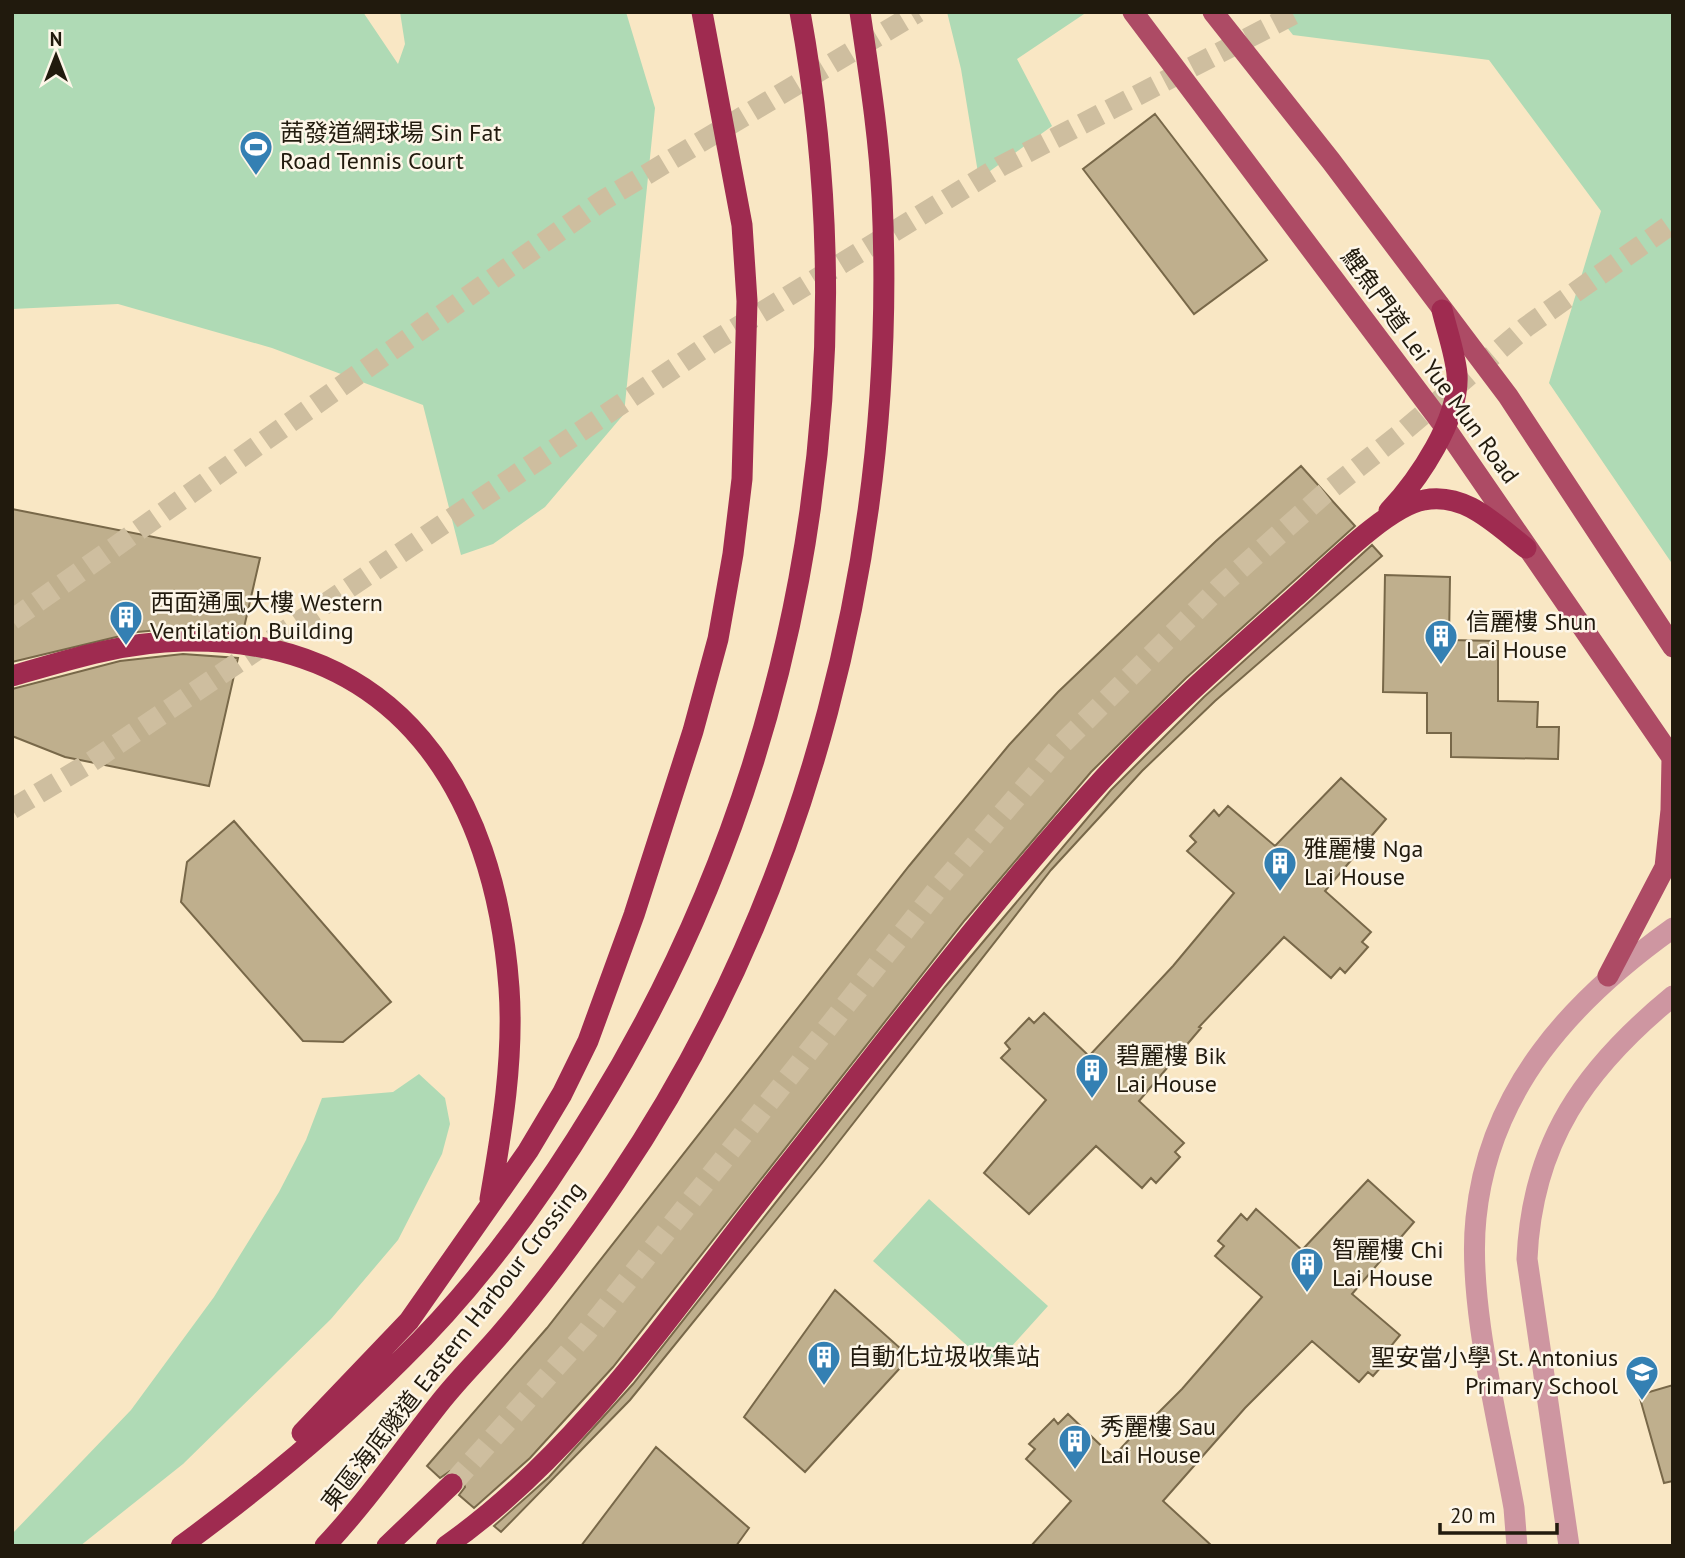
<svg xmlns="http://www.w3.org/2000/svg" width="1685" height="1558" viewBox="0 0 1685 1558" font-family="'PT Sans','Noto Sans TC',sans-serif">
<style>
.green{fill:#afdab5}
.building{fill:#bfaf8d;stroke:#786849;stroke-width:2}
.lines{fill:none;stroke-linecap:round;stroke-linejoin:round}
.highway-tunnel{stroke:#cebe9f;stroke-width:21;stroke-dasharray:21 10;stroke-linecap:butt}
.minor{stroke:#ce96a1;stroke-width:21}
.major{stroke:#ad4b65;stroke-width:21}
.highway{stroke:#9f2b50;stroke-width:21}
.labels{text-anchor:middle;stroke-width:5;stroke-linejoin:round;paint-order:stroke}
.poi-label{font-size:24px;fill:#211a0d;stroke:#fdf6e8;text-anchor:start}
.street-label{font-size:24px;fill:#211a0d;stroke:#fdf6e8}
</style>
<rect width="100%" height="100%" fill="#f9e7c4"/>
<path class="green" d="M12,12H363L398,64L405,44L400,12H626L655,108L624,414L545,507L493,544L461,555L423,405L272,348L118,304L12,309Z
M947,12H1087L1017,59L1052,126L979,179L961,69Z
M1275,12H1673V565L1549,383L1601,211L1489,60L1293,35Z
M419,1074L445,1098L450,1124L442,1154L398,1240L331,1319L183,1464L80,1546H12V1534L131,1410L214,1297L279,1192L306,1140L322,1098L393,1092Z
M929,1199L1048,1306L992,1368L873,1261Z"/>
<path class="building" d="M1155,114L1267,260L1194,314L1083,169Z
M1301,466L1355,526L1186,678L1091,772L965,920L613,1367L530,1458L474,1508L459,1495L465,1487L461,1475L450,1471L440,1478L427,1466L547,1328L909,866L1009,745L1058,692L1216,541Z
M12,509L260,558L243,632L182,628L137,632L12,662Z
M1372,545L1382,556L1215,701L1142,771L1051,870L823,1162L630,1400L501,1532L494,1526L549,1477L633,1384L945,987L1111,790L1204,697Z
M1385,575L1450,577L1449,640L1498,641V701L1538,702L1537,727H1559L1558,759L1451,757V733H1427V693L1383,692Z
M183,654L238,658L209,786L65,757L12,736V689L120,661Z
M1341,778L1386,819L1325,891L1371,932L1362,942L1368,947L1345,973L1340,968L1331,978L1284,937L1199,1027L1201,1028L1139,1101L1184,1143L1175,1152L1180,1157L1156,1183L1151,1178L1142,1188L1096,1146L1029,1214L984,1173L1046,1100L1001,1058L1010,1049L1005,1043L1029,1018L1034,1023L1044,1013L1089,1056L1173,966L1234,893L1187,851L1196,842L1190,836L1214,810L1219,816L1228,806L1275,846Z
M234,821L391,1002L343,1042L303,1041L181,902L187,862Z
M1368,1180L1414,1222L1352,1294L1400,1335L1391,1346L1396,1350L1373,1376L1368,1372L1359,1382L1312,1341L1245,1408L1163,1501L1212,1546H1031L1071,1501L1026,1459L1035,1449L1029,1444L1054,1419L1058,1424L1068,1414L1113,1457L1146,1421L1148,1423L1182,1389L1262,1297L1215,1256L1224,1246L1218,1241L1241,1214L1247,1220L1256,1209L1302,1250Z
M835,1290L910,1357L805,1472L744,1417Z
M1673,1385V1481L1664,1483L1639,1395Z
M656,1447L749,1528L736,1546H581Z"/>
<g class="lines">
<path class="highway-tunnel" d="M12,620L602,201L918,12
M12,809L88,764L713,342L1001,166L1298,12
M452,1484L586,1333L936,891L1062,744L1220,587L1324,494L1400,434L1526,327L1673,223"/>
<path class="minor" d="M1517,1546L1514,1508C1499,1423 1467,1302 1476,1218C1489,1089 1572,1000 1673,928
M1569,1546L1527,1259C1532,1142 1585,1068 1673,996"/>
<path class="major" d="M1133,12L1444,426L1673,759
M1213,12L1331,161L1508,396L1673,647
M1608,976L1665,867L1671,810L1672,758"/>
<path class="highway" d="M1389,511C1418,480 1460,419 1457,374C1455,353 1447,331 1442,310
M12,676C67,660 125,642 183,641C398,637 495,792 509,988C514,1058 502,1130 490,1199
M302,1433L409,1321L528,1151L562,1094L588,1041L634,915L693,731L718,639L733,554L742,479L747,301L742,225L702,12
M181,1546C259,1489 334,1427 402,1359C477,1286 541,1198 595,1109C796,782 869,390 800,12
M325,1546C368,1500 403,1449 442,1400C461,1376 484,1354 504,1330C544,1283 581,1233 616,1181C810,894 898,543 882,198C879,136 869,74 860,12
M387,1546L452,1484
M446,1546C578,1454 676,1306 775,1181C882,1047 985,908 1101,781C1161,716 1228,657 1294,598C1324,572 1387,506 1424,500C1465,492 1495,524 1526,548"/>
</g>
<defs>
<symbol id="stadium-pin" viewBox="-11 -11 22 30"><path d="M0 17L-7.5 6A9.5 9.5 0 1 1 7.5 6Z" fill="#3480b3" stroke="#fdf6e8"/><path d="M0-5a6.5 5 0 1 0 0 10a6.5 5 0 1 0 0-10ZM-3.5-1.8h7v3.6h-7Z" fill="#fff"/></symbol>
<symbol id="building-pin" viewBox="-11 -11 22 30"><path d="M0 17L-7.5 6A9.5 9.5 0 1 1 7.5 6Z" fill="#3480b3" stroke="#fdf6e8"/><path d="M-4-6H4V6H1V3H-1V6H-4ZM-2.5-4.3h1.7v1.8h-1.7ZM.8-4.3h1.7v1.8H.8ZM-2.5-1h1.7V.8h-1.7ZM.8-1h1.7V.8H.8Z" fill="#fff"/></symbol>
<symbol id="school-pin" viewBox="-11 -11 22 30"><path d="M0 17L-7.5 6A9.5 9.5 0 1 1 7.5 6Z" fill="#3480b3" stroke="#fdf6e8"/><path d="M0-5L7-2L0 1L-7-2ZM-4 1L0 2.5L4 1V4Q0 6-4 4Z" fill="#fff"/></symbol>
</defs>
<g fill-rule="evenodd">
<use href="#stadium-pin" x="237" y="128" width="38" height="52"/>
<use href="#building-pin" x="107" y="598" width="38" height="52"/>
<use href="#building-pin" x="1422" y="617" width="38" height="52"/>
<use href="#building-pin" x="1261" y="844" width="38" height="52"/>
<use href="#building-pin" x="1073" y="1051" width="38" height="52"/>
<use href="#building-pin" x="1288" y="1245" width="38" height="52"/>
<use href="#building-pin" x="805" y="1338" width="38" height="52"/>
<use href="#school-pin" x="1623" y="1353" width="38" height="52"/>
<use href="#building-pin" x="1056" y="1422" width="38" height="52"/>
</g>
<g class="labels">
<g class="poi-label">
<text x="280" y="141">茜發道網球場 Sin Fat<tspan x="280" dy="28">Road Tennis Court</tspan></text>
<text x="150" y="611">西面通風大樓 Western<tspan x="150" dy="28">Ventilation Building</tspan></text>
<text x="1466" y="630">信麗樓 Shun<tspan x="1466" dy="28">Lai House</tspan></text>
<text x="1304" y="857">雅麗樓 Nga<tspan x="1304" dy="28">Lai House</tspan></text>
<text x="1116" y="1064">碧麗樓 Bik<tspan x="1116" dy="28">Lai House</tspan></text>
<text x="1332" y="1258">智麗樓 Chi<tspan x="1332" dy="28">Lai House</tspan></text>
<text x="848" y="1365">自動化垃圾收集站</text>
<text x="1618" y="1366" text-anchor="end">聖安當小學 St. Antonius<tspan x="1618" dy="28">Primary School</tspan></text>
<text x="1100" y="1435">秀麗樓 Sau<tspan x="1100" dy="28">Lai House</tspan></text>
</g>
<g class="street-label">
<text transform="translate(1430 366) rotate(54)" y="8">鯉魚門道 Lei Yue Mun Road</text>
<text transform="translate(453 1346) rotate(-52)" y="8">東區海底隧道 Eastern Harbour Crossing</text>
</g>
</g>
<rect width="1685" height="1558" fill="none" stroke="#211a0d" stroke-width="28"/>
<g transform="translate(56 56)" stroke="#fdf6e8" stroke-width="5" paint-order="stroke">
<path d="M0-5L12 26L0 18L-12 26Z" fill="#211a0d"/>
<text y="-10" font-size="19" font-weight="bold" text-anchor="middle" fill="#211a0d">N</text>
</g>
<path d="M1440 1523v10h117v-10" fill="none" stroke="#211a0d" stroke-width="3.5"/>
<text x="1450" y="1523" font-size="21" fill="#211a0d" stroke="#fdf6e8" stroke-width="5" paint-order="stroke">20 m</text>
</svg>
